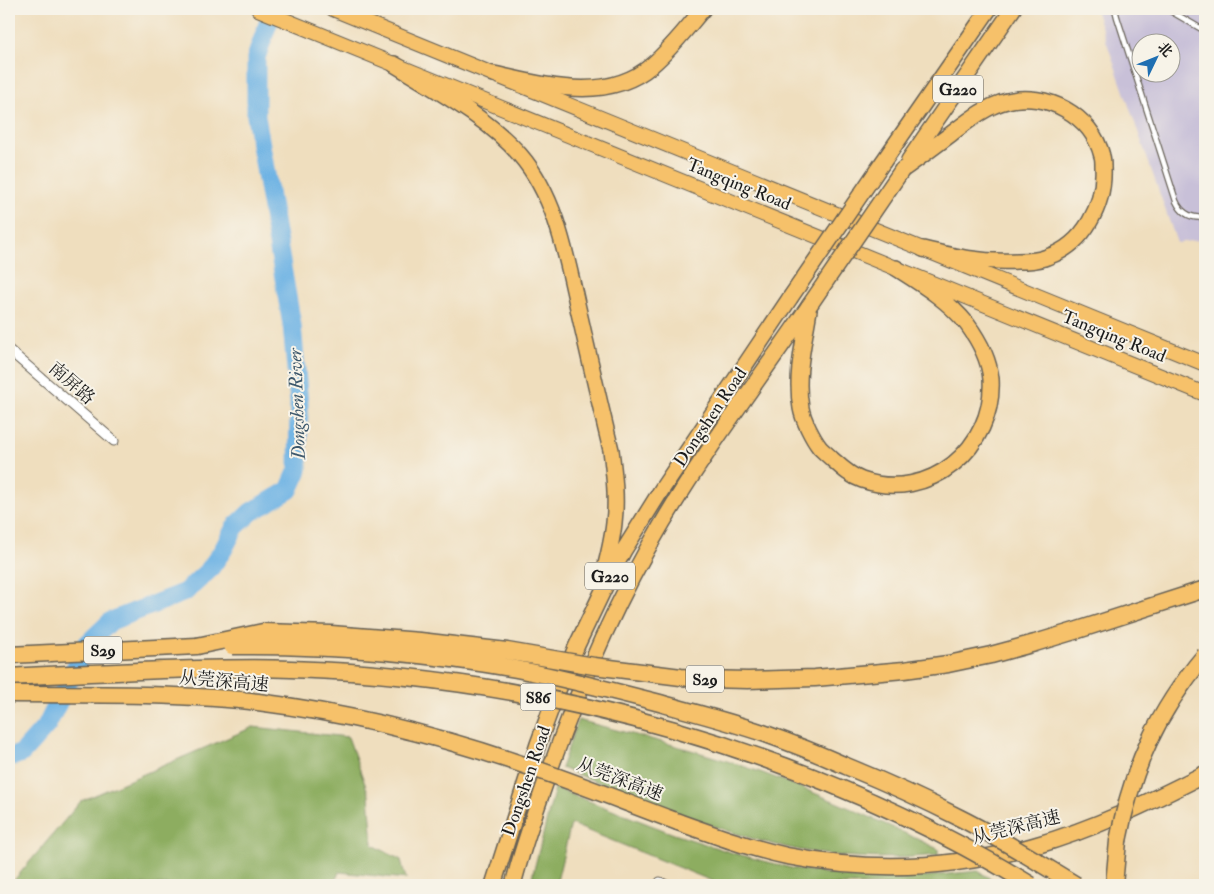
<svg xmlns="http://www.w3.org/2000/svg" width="1214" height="894" viewBox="0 0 1214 894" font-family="'IM FELL Double Pica','Noto Serif SC',serif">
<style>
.industrial{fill:#c8c0d8;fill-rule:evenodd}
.forest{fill:#8dad60;stroke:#54643e}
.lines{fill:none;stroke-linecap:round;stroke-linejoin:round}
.river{stroke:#6eb3e4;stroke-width:19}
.service-casing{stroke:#666055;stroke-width:7}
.minor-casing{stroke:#666055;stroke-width:11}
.primary-casing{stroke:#666055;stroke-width:16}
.trunk-casing{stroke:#666055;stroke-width:18}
.motorway-casing{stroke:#666055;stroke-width:19}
.service{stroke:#fff;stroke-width:4.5}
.minor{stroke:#fff;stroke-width:9}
.primary{stroke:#f6c16b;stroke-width:14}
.trunk{stroke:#f6c16b;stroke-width:15}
.motorway{stroke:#f6c16b;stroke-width:16}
.trunk-bridge-casing{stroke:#666055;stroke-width:18;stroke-linecap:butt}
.motorway-bridge-casing{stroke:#666055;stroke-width:19;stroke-linecap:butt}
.trunk-bridge{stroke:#f6c16b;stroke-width:15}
.motorway-bridge{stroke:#f6c16b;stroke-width:16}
.labels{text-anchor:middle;stroke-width:4;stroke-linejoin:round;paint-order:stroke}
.shield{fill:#f7f3e8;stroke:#5e5c59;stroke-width:1}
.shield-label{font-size:16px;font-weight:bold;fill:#1c1c1c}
.street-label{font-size:18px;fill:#1c1c1c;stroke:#f7f3e8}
.water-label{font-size:19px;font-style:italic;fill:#3d586c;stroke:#f7f3e8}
</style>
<rect width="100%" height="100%" fill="#f7f3e8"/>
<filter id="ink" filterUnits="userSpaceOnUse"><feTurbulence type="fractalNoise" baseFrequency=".02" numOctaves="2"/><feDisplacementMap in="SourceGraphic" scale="10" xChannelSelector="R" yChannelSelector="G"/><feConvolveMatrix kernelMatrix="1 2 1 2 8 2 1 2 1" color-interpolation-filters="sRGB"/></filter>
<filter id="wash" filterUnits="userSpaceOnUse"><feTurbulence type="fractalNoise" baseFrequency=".0096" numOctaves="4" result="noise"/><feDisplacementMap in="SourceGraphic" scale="20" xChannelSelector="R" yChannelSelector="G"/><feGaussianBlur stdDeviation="1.12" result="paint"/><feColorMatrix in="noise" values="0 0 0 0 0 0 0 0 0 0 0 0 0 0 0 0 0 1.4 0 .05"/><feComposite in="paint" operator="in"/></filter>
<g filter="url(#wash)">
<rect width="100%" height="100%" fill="#efdebe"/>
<path class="industrial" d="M1095,9H1205V239L1177,243ZM1142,42H1172V72H1142Z"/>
<path class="forest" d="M578,720C639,736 701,751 760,772C821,794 880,821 938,849V855C897,859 857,859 817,853C762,845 708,825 657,805C625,793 593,780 561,768Z
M253,727L348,737L369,795L373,845L401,860L406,879L339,872L334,885H10L81,801Z
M555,788L674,834L733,853L791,868L850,877L910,878L978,871L1001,885H722L571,824L556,885H530Z"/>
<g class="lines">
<path class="river" d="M9,758L22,753L47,725L87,644L111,621L185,592L209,570L223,550L235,527L251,512L289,490L298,470L299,403L292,325L256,116V58L273,9"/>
</g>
</g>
<g filter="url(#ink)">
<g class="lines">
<defs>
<path id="service" d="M1115,9L1117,17L1176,201C1182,214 1192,219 1205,217
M1167,9L1205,31"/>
<path id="minor" d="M9,350L114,441
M660,882L666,885"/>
<path id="primary" d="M258,9L1205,394
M333,9L1205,364"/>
<path id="trunk" d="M394,64C436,90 488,118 520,155C558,199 567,261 580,317C590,361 600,405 611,450C614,474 617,499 614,523C612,543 607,561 602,580
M494,74C545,85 607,104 652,65C671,49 687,28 703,9
M909,160L1013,9
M883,162L989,9
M902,170C919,158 935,146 951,134C968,121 986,106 1007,101C1046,91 1092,115 1102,156C1103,159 1103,164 1103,167C1105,205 1084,245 1047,257C1038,261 1027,261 1017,261C983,263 956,257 923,249
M809,310C804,342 795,376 801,408C803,420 813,439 820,448C824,452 828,455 832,459C841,467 850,476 862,480C929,503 995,448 991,379C989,359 978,339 967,324C948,300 921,284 896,268
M493,885L538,744L556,695L577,645L609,578L624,550L662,489L790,298
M513,885C522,849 534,815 546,781C577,691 614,604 663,522C707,448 760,378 809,306"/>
<path id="motorway" d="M9,655L197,646
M678,822C714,835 750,848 787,856C869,872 954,869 1034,846C1094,829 1150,802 1205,774
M1114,885L1118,841"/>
</defs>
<use href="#service" class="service-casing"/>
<use href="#minor" class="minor-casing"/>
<use href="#primary" class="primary-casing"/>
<use href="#trunk" class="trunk-casing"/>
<use href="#motorway" class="motorway-casing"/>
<use href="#service" class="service"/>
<use href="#minor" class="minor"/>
<use href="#primary" class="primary"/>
<use href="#trunk" class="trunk"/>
<use href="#motorway" class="motorway"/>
<defs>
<path id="trunk-bridge" d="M790,298L883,162
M809,306L902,170"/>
<path id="motorway-bridge" d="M197,646L263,632L331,634L420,641L463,646L507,651L594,666L681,677L704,679L748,680L815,678L904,670L948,664L991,655L1035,643L1078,630L1205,589
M232,646C327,645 423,652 516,669C563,678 610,690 656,702C692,712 728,721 763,733C791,743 819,754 846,766C885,782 923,799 960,818C1000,838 1038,862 1076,885
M9,677C60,674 112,672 163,670C206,669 249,667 291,669C548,677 812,752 1031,885
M9,694C54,694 99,694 145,695C182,696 220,697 258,702C345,713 432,734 515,762C570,780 624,802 678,822
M1118,841C1132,768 1157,712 1205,655"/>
</defs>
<use href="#trunk-bridge" class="trunk-bridge-casing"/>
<use href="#motorway-bridge" class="motorway-bridge-casing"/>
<use href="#trunk-bridge" class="trunk-bridge"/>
<use href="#motorway-bridge" class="motorway-bridge"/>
</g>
</g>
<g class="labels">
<g class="shield">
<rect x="933" y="75.5" width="50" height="27" rx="4"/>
<rect x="585" y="562.5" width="50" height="27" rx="4"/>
<rect x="84" y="636.5" width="38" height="27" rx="4"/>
<rect x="686" y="665.5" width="38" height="27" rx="4"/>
<rect x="520.5" y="683.5" width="35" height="27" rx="4"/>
</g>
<g class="shield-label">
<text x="958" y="95">G220</text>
<text x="610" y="582">G220</text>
<text x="103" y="656">S29</text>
<text x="705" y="685">S29</text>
<text x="538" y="703">S86</text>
</g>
<g class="street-label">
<text transform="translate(739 184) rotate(22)" y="6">Tangqing Road</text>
<text transform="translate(1114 336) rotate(22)" y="6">Tangqing Road</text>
<text transform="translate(72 383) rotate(41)" y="6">南屏路</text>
<text transform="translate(710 417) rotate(-56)" y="6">Dongshen Road</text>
<text transform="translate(224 681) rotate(5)" y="6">从莞深高速</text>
<text transform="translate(620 779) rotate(21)" y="6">从莞深高速</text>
<text transform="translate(526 781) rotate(-71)" y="6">Dongshen Road</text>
<text transform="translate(1016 827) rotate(-14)" y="6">从莞深高速</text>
</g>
<g class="water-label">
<text transform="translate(296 404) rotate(-92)" y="7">Dongshen River</text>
</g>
</g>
<rect width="1214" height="894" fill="none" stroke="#f7f3e8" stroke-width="30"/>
<g transform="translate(1156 58) rotate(47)"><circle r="24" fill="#f7f3e8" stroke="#9f9d96"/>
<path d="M0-4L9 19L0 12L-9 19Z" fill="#1f6fb2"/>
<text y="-8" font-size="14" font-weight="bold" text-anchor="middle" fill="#1c1c1c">北</text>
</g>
</svg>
